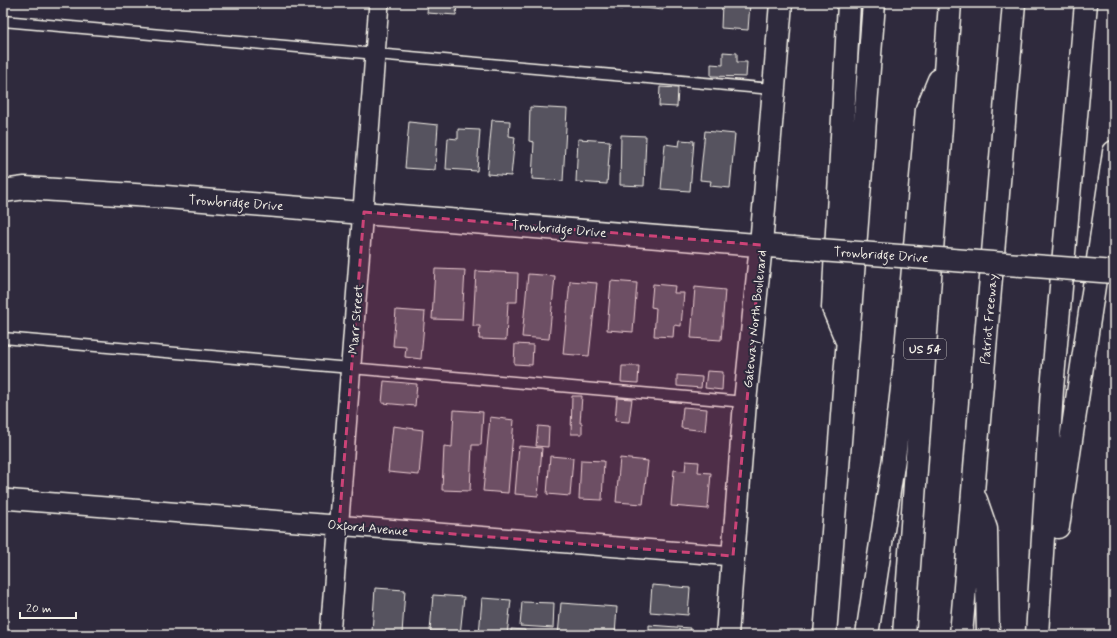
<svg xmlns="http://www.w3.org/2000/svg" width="1117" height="638" viewBox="0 0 1117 638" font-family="Mynerve,sans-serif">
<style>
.building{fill:#56525f;stroke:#f4f1e8}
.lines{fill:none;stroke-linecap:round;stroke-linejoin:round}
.lane-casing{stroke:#f4f1e8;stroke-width:13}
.street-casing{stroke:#f4f1e8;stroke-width:22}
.secondary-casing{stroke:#f4f1e8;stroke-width:25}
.highway-casing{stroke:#f4f1e8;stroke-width:25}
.lane{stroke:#2f2a3d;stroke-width:10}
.street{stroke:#2f2a3d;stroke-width:19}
.secondary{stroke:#2f2a3d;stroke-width:22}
.highway{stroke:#2f2a3d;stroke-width:22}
.secondary-bridge-casing{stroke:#f4f1e8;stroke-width:25;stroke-linecap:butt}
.secondary-bridge{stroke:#2f2a3d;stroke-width:22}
.marked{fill:#cc4377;fill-opacity:0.2;stroke:#cc4377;stroke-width:3;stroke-dasharray:8 5;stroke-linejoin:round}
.labels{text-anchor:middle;stroke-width:4;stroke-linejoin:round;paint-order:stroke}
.shield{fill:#2f2a3d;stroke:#b9b5b5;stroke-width:1}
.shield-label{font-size:12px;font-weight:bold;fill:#f4f1e8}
.street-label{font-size:13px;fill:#f4f1e8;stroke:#2f2a3d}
</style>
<rect width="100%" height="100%" fill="#2f2a3d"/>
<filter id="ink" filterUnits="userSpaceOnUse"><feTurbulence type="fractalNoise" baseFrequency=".025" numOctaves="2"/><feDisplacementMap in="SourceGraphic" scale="8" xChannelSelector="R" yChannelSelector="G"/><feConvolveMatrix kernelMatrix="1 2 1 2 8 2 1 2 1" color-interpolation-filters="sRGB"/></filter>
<g filter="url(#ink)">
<path class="building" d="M428,3H457L456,15L427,13Z
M486,3H511V6L486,5Z
M560,3H587V6Z
M596,3H623L622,9L596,6Z
M635,3H663V10L635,7Z
M722,3H750L748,30L721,28Z
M723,52L737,53V62H747L746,77L711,76V64L723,65Z
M660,87L678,88L677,107L659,106Z
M530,107L567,109L563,181L532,179L534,142L529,141Z
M492,120L510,121L509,136L515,137L511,176L487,174Z
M409,122L438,125L435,170L405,168Z
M458,129L480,130L477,171L446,169L448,138L458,139Z
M705,131L735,134L730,188L710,186L711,181L700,180Z
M621,135L646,136L644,186L620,185Z
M578,139L610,141L607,184L576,182Z
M680,140L694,141L690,191L661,189L665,144L679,146Z
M435,269L465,270L462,320L432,319Z
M476,271L518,273L517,302H508L506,340L479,339L480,326H473Z
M528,274L555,276L549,339L522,337Z
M570,281L597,283L589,356L563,354Z
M611,281L637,283L633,332L607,330Z
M653,284L675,286L674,293H684L681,326L674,325L673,337L654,336L656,308L651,307Z
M695,287L725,290L721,340L691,338Z
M396,310L425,312L421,359L405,357L406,347L393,346Z
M515,344L533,345L532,365L514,364Z
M622,366H639L638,383L621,382Z
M707,371L723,372L722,390L705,388Z
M677,375L702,377L701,388L677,386Z
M384,381L417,384L415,406L382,403Z
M572,396H582L580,423H582V434H571Z
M617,398L632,399L629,422L615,421Z
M683,407L707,409L705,431L681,428Z
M454,410L483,412L481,445H472L470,491L442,490L444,446L452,447Z
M490,417L514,420L508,493L483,491Z
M393,426L423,430L419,475L388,472Z
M538,426L549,427L548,447L536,446Z
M519,446L542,448L538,496L515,494Z
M550,456L573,458L570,496L547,494Z
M620,458L648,461L643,504L616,502Z
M581,460L604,461L602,500L579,499Z
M686,461L699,462L698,472L711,473L708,509L671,506L674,470L685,471Z
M652,585L690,588L688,615L650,612Z
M375,588L405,590L402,634L372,632Z
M433,595L464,597L460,635H441L442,631H430Z
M482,598L511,600L507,635H479Z
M522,602L554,603L553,628L520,626Z
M561,603L617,607L615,635H558Z
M649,625L690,628L689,635H649Z
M511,629L525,630L524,635H511Z"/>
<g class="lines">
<defs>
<path id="lane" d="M3,21L773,89
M3,338L745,402"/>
<path id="street" d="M3,499L733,556
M330,635L379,3"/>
<path id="secondary" d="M3,191L25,188L166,197L793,248
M727,635L745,402L761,245L781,3"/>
<path id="highway" d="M846,339L833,308L849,3
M976,500L986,529L988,635
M1058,527L1114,152
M825,635L874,3
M867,635L894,458L904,371L927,109L939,80
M904,635L950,3
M961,635L1014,3
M1037,635L1052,389L1086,3"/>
</defs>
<use href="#lane" class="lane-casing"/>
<use href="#street" class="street-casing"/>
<use href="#secondary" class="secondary-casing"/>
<use href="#highway" class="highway-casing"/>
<use href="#lane" class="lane"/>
<use href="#street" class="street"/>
<use href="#secondary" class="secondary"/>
<use href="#highway" class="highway"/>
<defs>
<path id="secondary-bridge" d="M793,248L1114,272"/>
</defs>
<use href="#secondary-bridge" class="secondary-bridge-casing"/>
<use href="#secondary-bridge" class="secondary-bridge"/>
</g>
</g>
<path class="marked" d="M364,212L761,245L733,556L339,525Z"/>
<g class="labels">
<rect class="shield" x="904" y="339" width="42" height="20" rx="3"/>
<g class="shield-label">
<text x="925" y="353">US 54</text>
</g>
<g class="street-label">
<text transform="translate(236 202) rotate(4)" y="5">Trowbridge Drive</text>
<text transform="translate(559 228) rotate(5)" y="5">Trowbridge Drive</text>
<text transform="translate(881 254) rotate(4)" y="5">Trowbridge Drive</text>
<text transform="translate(355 319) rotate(-85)" y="5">Marr Street</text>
<text transform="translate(754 319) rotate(-84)" y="5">Gateway North Boulevard</text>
<text transform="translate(988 319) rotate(-85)" y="5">Patriot Freeway</text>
<text transform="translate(368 527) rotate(5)" y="5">Oxford Avenue</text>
</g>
</g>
<rect width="1117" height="638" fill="none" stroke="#2f2a3d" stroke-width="16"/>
<rect x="8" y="8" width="1101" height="622" fill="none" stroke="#f4f1e8" stroke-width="1.5" filter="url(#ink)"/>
<path d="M20 612v6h56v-6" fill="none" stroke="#f4f1e8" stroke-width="2"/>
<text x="26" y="612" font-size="12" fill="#f4f1e8" stroke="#2f2a3d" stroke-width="3" paint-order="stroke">20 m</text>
</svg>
